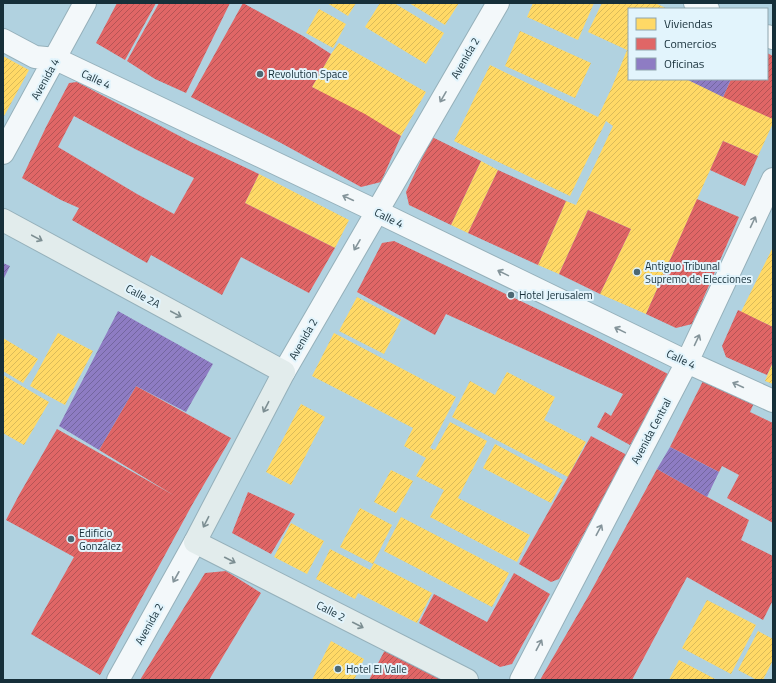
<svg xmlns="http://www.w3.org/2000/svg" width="776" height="683" viewBox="0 0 776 683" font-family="'Titillium Web',sans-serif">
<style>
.homes{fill:url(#homes-hatch)}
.shops{fill:url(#shops-hatch);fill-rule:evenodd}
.offices{fill:url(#offices-hatch)}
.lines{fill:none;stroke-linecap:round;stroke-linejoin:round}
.minor-casing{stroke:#95b0ba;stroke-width:24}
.secondary-casing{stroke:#95b0ba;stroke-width:24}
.minor{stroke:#f3f8fa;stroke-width:22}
.secondary{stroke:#e2ecec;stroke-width:22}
.oneway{stroke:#84949a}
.oneway2{stroke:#7c8e92}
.poi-dot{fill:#4c6873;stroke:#e2f4fc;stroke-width:1.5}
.labels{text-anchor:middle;stroke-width:4;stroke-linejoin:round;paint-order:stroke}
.street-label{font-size:11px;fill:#162f39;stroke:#e2f4fc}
.poi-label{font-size:11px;fill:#162f39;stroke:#e2f4fc;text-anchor:start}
</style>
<defs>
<pattern id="homes-hatch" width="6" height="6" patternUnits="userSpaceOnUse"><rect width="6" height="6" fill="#ffd966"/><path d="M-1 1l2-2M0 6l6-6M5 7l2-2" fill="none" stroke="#dabb59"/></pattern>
<pattern id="shops-hatch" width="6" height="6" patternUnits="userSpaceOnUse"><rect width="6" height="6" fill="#e06666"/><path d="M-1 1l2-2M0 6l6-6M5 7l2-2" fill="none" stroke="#b55455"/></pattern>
<pattern id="offices-hatch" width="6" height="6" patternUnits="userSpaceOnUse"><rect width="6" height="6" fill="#8e7cc3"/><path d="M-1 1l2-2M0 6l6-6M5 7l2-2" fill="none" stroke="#73669f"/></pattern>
</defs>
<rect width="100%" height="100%" fill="#b1d2e0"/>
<path class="homes" d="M327,3H356L348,16Z
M380,3H394L444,33L426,64L365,27Z
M409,3H459L445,25Z
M533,3H594L578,40L527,17Z
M602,3H655L668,9H629V79H686L773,119V123L758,156L723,141L646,314L600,294L631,229L588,210L559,274L538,265L566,201L576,205L613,126L606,121L570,196L454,141L490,65L598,117L612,87L627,50L588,32Z
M319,9L346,24L333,48L306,33Z
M520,31L591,63L575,98L505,66Z
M339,43L426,92L401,136L312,87L331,54Z
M3,56L29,70L3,118Z
M481,161L498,170L468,233L451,225Z
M259,174L349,220L335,248L245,203Z
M773,247V327L741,312Z
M357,297L401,320L384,354L339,331Z
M58,333L93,351L65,405L30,386Z
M334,333L456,397L430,448L435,450L450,422L487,441L458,498L530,535L517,562L430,517L444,490L416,476L426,458L404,446L413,428L312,376Z
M3,338L38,359L23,383L3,371Z
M773,362V384L765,381Z
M507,372L555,397L544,420L586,442L568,477L452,417L470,381L495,395Z
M3,375L49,402L24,445L3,433Z
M301,404L325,417L291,485L266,472Z
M495,444L563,480L551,503L483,468Z
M391,470L413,481L396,513L374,502Z
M360,508L392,525L373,564L340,547Z
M401,517L509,573L492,607L384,551Z
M291,523L324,541L307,574L274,557Z
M330,549L370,570L374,563L432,593L417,623L358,593L355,599L316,579Z
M707,600L756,625L731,674L682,648Z
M758,631L773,639V660L763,680H757L738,670Z
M331,641L364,659L354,680H312Z
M679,660L717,680H669Z"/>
<path class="shops" d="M117,3H156L125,60L96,43Z
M159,3H230L186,93L155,79L127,61Z
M243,3L303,36L331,54L312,87L365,114L401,136L381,182L361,187L281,143L191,97Z
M767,53L773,56V119L723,97L731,79H767Z
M77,82L191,142L259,174L245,203L335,248L309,293L241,257L222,295L151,255L147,263L72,220L79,208L61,200L22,178L46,127L69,83ZM74,116L135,149L194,178L174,214L137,194L58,147Z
M432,137L481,161L451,225L409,205L406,192Z
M723,141L758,156L745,186L710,170Z
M498,170L566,201L538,265L468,233Z
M697,199L739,217L692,324L676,328L646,314Z
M588,210L631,229L600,294L559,274Z
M394,241L592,335L668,374L652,407L630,445L597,427L605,412L611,416L623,394L446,314L435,335L357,292L382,243Z
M738,310L773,327V362L767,375L726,357L722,346Z
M704,379L754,403L750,412L773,423V523L727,498L739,475L722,466L719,472L670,447Z
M136,386L231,438L192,505L100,675L31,634L74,557L6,520L19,495L57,429L175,496L99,450Z
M591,436L627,455L559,579L551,582L519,564Z
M657,469L749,520L741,540L773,556V600L763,620L687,577L632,680H540L589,595Z
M248,492L295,514L271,554L232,533Z
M226,571L261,593L209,680H140L205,573Z
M514,573L550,594L512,664L500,667L419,623L434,594L487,622Z
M385,650L442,680H369Z"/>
<path class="offices" d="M686,79H731L723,97Z
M3,263L10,266L3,280Z
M118,311L213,364L186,412L136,386L99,450L59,426Z
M670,447L719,472L707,497L657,469Z"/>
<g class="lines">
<defs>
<path id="minor" d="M695,3L708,9
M767,36L773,38
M3,40L35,57L56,59L376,211L687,362L773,401
M3,153L85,3
M284,372L498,3
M118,680L195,542
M521,680L687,362L773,179"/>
<path id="secondary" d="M3,220L284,372L195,542L467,680"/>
</defs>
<use href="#minor" class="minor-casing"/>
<use href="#secondary" class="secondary-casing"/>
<use href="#minor" class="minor"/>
<use href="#secondary" class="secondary"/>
</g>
<defs><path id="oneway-shaft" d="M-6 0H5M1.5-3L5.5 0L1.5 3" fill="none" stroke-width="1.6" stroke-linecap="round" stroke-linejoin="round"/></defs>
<g class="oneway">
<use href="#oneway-shaft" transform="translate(443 97) rotate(120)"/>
<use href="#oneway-shaft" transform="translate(348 198) rotate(-155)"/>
<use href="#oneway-shaft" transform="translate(753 222) rotate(-65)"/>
<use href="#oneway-shaft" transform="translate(357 245) rotate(120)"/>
<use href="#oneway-shaft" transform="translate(503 273) rotate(-154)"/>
<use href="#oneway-shaft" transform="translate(620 330) rotate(-154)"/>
<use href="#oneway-shaft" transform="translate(697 340) rotate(-65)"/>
<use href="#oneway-shaft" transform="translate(738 385) rotate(-155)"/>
<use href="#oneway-shaft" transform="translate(599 530) rotate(-62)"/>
<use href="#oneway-shaft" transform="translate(176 577) rotate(119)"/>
<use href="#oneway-shaft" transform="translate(539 645) rotate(-62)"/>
</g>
<g class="oneway2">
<use href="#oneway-shaft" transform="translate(37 238) rotate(28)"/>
<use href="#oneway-shaft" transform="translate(176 314) rotate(28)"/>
<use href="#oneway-shaft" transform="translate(266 407) rotate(117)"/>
<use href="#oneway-shaft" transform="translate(206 522) rotate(117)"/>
<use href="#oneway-shaft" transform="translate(230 560) rotate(27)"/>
<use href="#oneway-shaft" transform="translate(358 625) rotate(27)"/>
</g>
<g class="poi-dot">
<circle cx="260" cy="74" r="4"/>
<circle cx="637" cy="272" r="4"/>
<circle cx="511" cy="295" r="4"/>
<circle cx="71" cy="539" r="4"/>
<circle cx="338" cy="669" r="4"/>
</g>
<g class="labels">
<g class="street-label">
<text transform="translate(465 58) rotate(-60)" y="4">Avenida 2</text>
<text transform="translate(45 79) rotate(-61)" y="4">Avenida 4</text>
<text transform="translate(96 79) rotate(25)" y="4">Calle 4</text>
<text transform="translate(389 218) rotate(26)" y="4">Calle 4</text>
<text transform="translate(143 296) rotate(28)" y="4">Calle 2A</text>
<text transform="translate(303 339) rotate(-60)" y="4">Avenida 2</text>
<text transform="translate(681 359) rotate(25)" y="4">Calle 4</text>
<text transform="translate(651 431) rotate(-62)" y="4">Avenida Central</text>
<text transform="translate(331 611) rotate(27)" y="4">Calle 2</text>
<text transform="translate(149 624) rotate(-61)" y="4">Avenida 2</text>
</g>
<g class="poi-label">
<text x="268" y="78">Revolution Space</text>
<text x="645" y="270">Antiguo Tribunal<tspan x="645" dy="13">Supremo de Elecciones</tspan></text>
<text x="519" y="299">Hotel Jerusalem</text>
<text x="79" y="537">Edificio<tspan x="79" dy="13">González</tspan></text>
<text x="346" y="673">Hotel El Valle</text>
</g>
</g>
<rect width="776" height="683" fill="none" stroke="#162f39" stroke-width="8"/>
<rect x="628" y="8" width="140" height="72" fill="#e2f4fc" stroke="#90a5ae"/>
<rect x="636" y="18" width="20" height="12" fill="#ffd966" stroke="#90a5ae"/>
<text x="664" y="28" font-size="12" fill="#162f39">Viviendas</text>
<rect x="636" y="38" width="20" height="12" fill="#e06666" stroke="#90a5ae"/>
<text x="664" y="48" font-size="12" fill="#162f39">Comercios</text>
<rect x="636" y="58" width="20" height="12" fill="#8e7cc3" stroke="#90a5ae"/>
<text x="664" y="68" font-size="12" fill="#162f39">Oficinas</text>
</svg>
